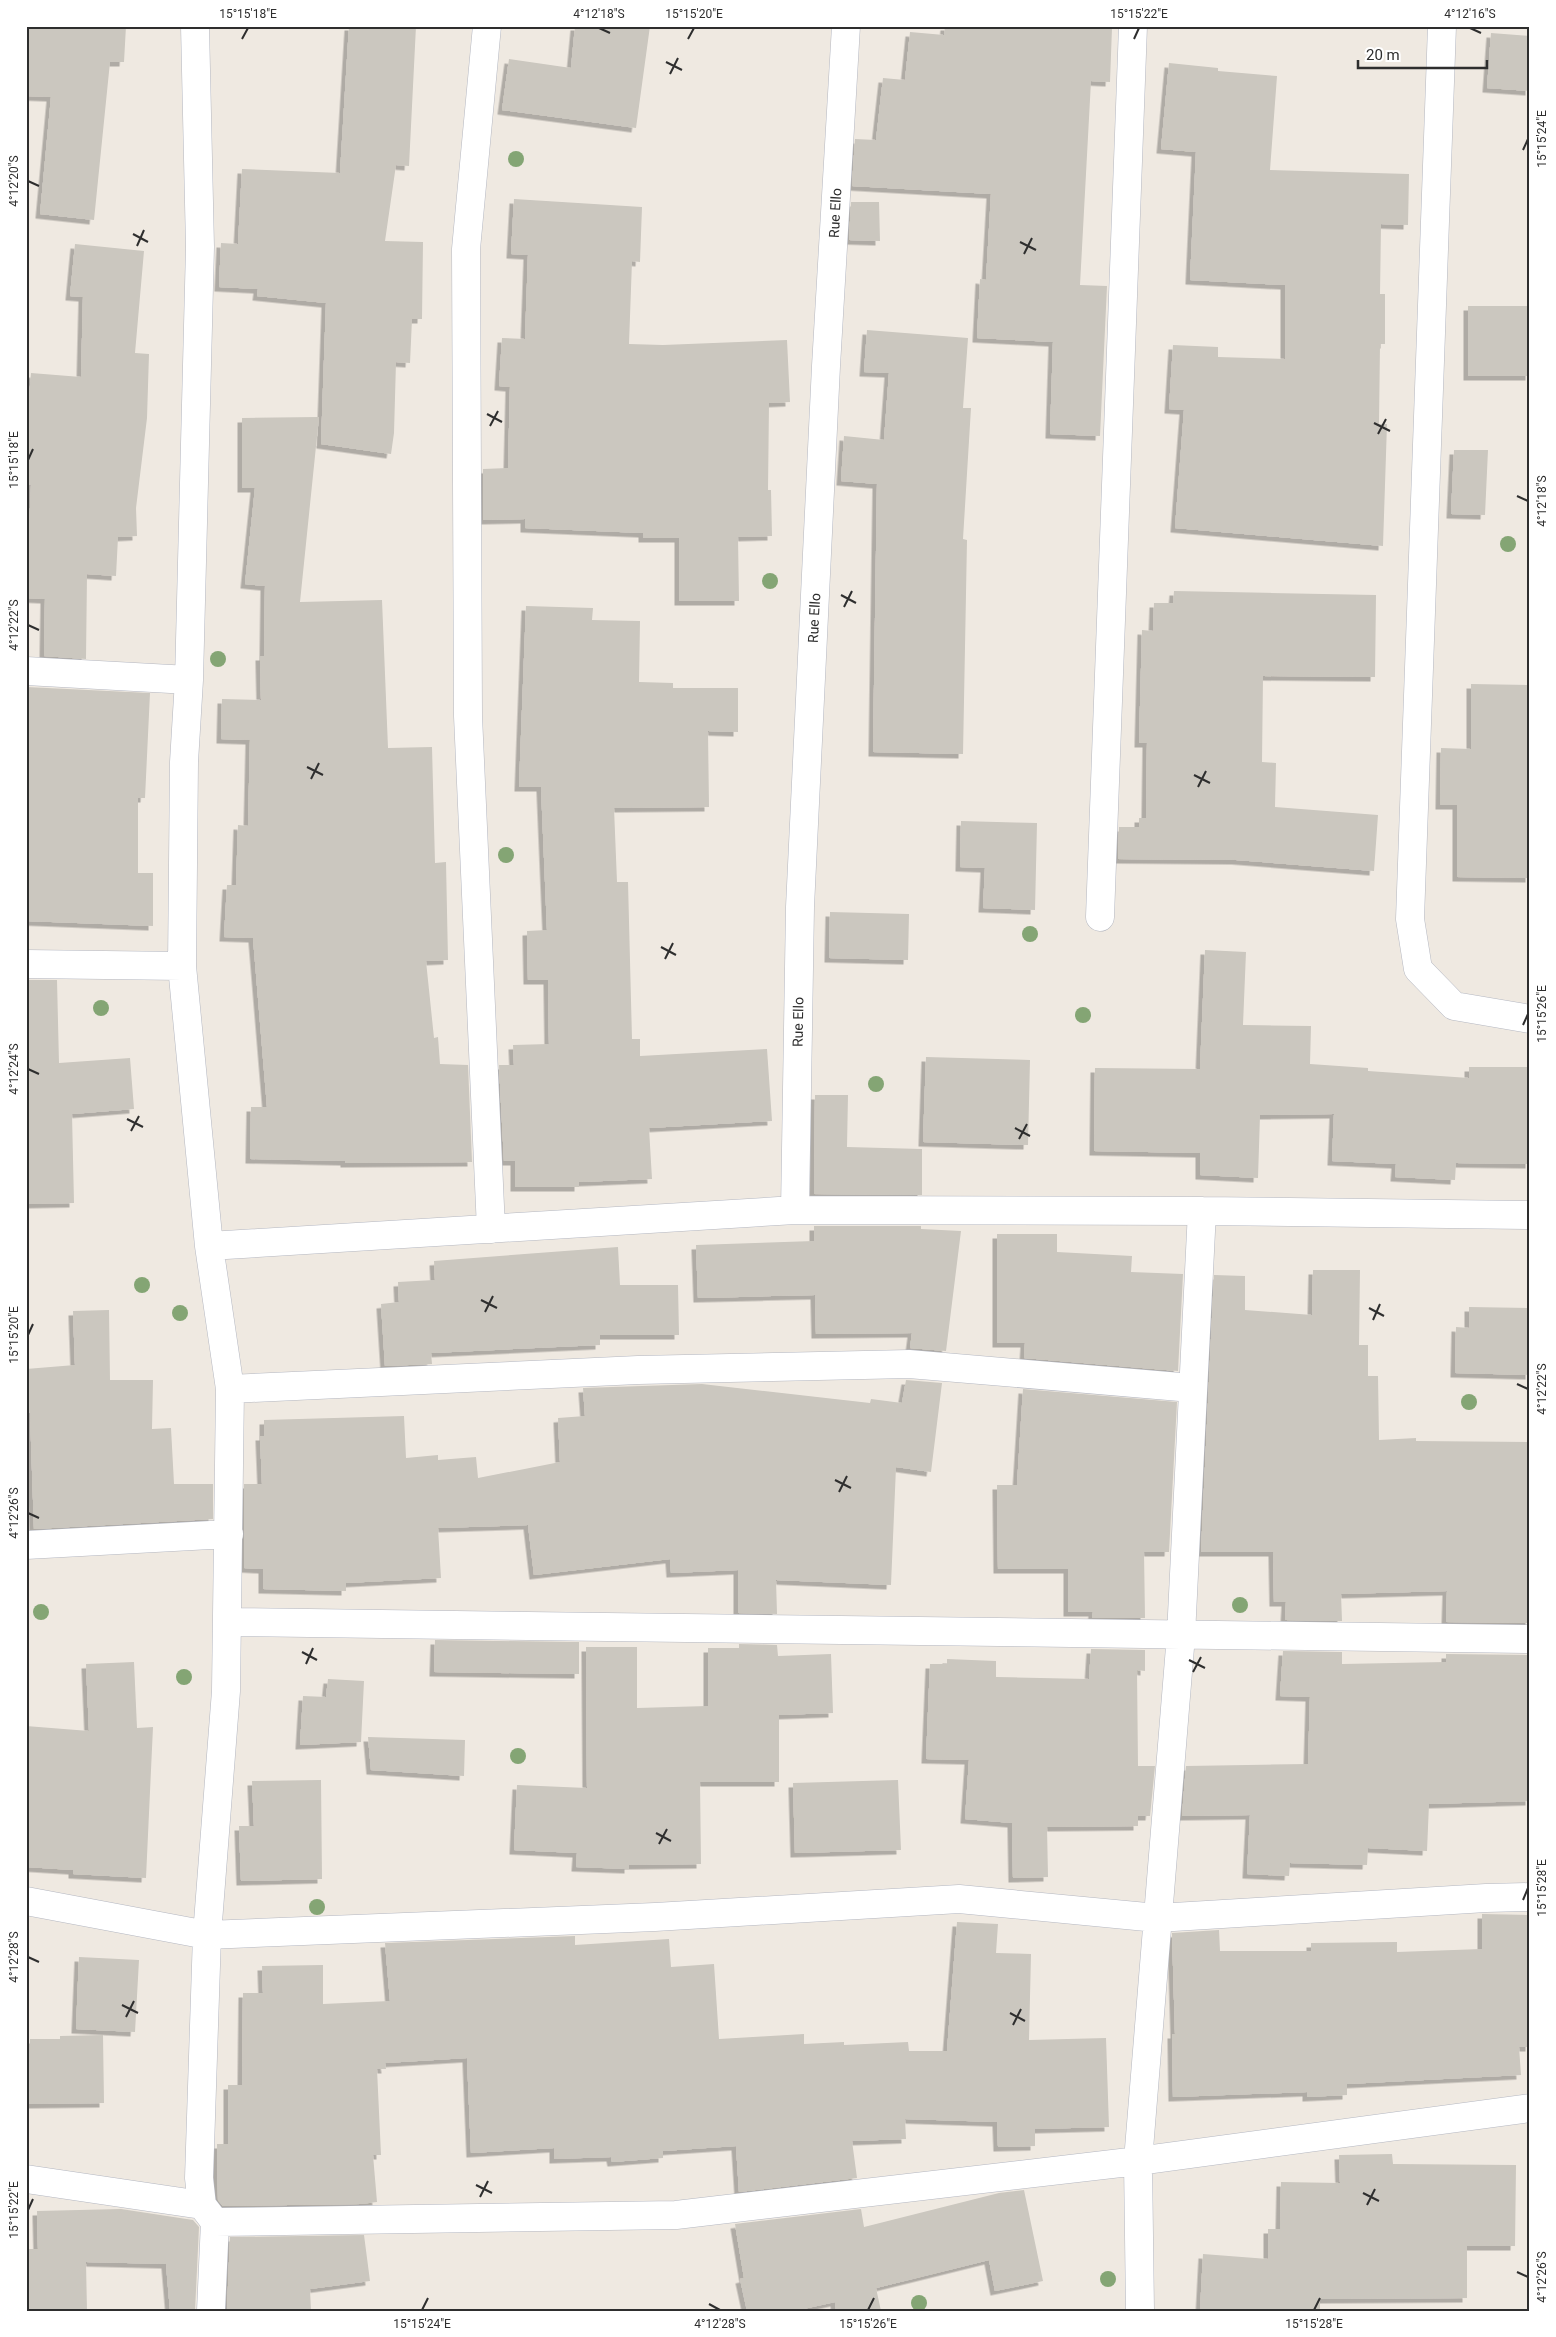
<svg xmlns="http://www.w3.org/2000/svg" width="1556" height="2337" viewBox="0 0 1556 2337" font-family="Roboto,sans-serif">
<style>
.building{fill:#cbc7bf;filter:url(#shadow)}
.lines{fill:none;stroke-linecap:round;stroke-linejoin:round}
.minor-casing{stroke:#b4b7c1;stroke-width:29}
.minor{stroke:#fff;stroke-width:28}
.tree{fill:#84a574}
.ticks{fill:none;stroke:#2e2e2e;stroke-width:2}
.labels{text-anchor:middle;stroke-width:4;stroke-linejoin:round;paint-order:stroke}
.street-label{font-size:14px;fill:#2e2e2e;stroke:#fff}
.neatline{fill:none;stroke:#2e2e2e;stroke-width:2}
.ticks-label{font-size:12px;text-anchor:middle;fill:#2e2e2e}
</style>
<defs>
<filter id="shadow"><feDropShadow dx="-4.5" dy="4.5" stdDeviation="0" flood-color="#0004"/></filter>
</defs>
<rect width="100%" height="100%" fill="#efe9e1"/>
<path class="building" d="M26,26H126L124,62H110L94,220L40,214L51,97L26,96Z
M349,26H416L409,166L396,165L385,241L423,242L422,319H412L410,363L396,362L394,433L391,454L321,444L326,303L257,296L258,289L219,287L221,243L238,244L242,169L340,173Z
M575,26H650L636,128L502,110L509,59L571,68Z
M945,26L1112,28L1110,82L1091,81L1080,285L1107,286L1100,436L1050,434L1053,342L977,338L980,279L986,280L991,194L852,186L855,139L876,140L883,78L905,80L910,32L944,35Z
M1491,33L1530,36V91L1487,88Z
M1169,63L1218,68V71L1277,76L1270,170L1409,174L1408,225L1381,224L1380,294H1385V344H1380L1379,424H1387L1383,546L1175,528L1184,410L1169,409L1173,345L1218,347V357L1285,359V285L1190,280L1196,152L1161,149Z
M514,199L642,207L640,262L632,261L629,344L663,345L787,340L790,402L769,403L768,490H771L772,536L738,537L739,601H679V538H643V533L525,528V519L483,520V469L508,468L510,387L499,386L502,338L525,339L528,255L511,254Z
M851,202H879L880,241L849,240Z
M75,244L144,251L135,353L149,354L147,418L136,508L137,536L118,537L116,576L87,574L86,659L44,656L45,599L26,598L31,485H26V436L31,373L81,377L83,297L70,296Z
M1468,306H1530V376H1468Z
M867,330L968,338L963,408H971L963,539L967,540L963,754L873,752L877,484L841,481L844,436L884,440L889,373L864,372Z
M319,417L300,602L382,600L388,748L432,747L435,863L446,862L448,960L426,961L434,1038L438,1037L440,1064L468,1065L472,1162L345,1163V1161L250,1159L251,1107H267L253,938L224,937L227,885H236L238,825L248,826L250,740L221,739L222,699L261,700L260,656H264L265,586L245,584L255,488H242V418Z
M1454,450H1488L1485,515L1451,514Z
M1174,591L1376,595L1375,677L1263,676L1262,762L1276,763L1275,807L1378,815L1374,871L1236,860L1118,859L1119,827H1139V818H1146L1147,743H1139L1142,630L1153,631L1154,603H1173Z
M526,606L593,608L592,620L640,621L639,682L673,683V688H738V732L708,731L709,807L614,808L617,882H628L632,1039H640V1056L767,1049L772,1121L649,1128L652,1179L579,1182V1187H515V1161H504L499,1065H514L513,1045L549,1044L548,980H528L527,931L547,930L541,787H519Z
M1471,684L1530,685V878L1457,877V805H1440L1441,748L1471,749Z
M26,687L150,693L145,798H138V873H153V926L26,921Z
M961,821L1037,823L1035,910L983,908L985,868L960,867Z
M830,912L909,914L908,960L829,958Z
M1205,950L1246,952L1243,1025L1311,1026L1310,1064L1368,1068V1071L1469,1078V1067H1530V1164L1456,1163L1455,1180L1395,1177L1396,1164L1332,1161L1334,1114L1260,1115L1258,1178L1200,1175V1153L1094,1151L1095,1068L1200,1069Z
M26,980H57L59,1063L130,1058L134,1109L72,1114L74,1203L26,1204Z
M926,1057L1030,1060L1028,1145L923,1142Z
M815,1095H848L847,1147L922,1149V1195L814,1194Z
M814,1226H921V1229L961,1231L946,1351L910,1348L912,1333L816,1334L815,1295L698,1298L696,1245L814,1241Z
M997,1234H1057V1252L1132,1256L1131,1272L1183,1274L1178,1371L1024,1358L1025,1343H997Z
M618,1247L620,1285H678L679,1335H600V1345L431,1353L432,1364L385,1366L381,1304L399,1302L398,1282L435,1280L434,1261Z
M1313,1270H1360L1359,1345H1368V1376H1378L1379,1440L1416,1438V1441L1530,1442V1623L1446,1622L1447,1591L1341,1594L1342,1621L1285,1620L1286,1602H1274L1273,1552H1201L1214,1275L1245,1276V1310L1312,1315Z
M1469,1307L1530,1308V1375L1455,1373L1456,1327L1469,1328Z
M109,1310L110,1380H153L152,1429L171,1428L174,1484H213V1519L34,1529L30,1413H26V1369L75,1365L73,1311Z
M906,1380L942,1383L931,1472L896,1467L891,1585L776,1580L777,1614L738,1613V1570L671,1573L670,1559L534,1575L528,1525L438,1528L441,1578L346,1583V1591L263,1589V1569L244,1568V1484H262L260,1436H264V1420L404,1416L406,1458L438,1455V1460L476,1457L478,1478L560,1462L558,1418L585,1416L583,1388L702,1384L870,1403L871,1399L902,1403Z
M1023,1389L1177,1402L1169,1552H1144L1145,1618H1092L1093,1612H1068V1569H998L997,1485H1017Z
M435,1640L579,1642V1674L434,1672Z
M739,1644L777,1645L778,1656L831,1654L833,1713L779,1715V1782H700L701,1864L629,1865V1869L576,1867L577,1853L514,1850L517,1785L587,1788L586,1647H637V1708L708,1706V1648H739Z
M1091,1649L1145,1650V1671L1137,1670L1138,1766H1155L1150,1816H1138V1826L1047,1827L1048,1877L1013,1878L1012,1823L965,1819L969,1760L926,1759L930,1664H947V1659L996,1661V1677L1089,1679Z
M1283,1651L1342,1652V1664L1446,1662V1654L1530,1655V1801L1429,1804L1427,1851L1368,1848L1367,1865L1290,1863L1289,1876L1247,1874L1250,1815L1182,1816L1186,1766L1308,1764L1310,1697L1280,1696Z
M134,1662L137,1728L153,1727L146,1878L73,1874V1870L26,1867V1726L89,1731L86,1664Z
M328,1679L364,1681L361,1742L300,1745L303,1696L326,1697Z
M368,1737L465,1740L464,1776L371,1770Z
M321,1780L322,1879L241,1881L239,1826H254L252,1781Z
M898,1780L901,1850L795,1853L793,1783Z
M1482,1914L1530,1915V2047H1519L1521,2075L1347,2084V2095L1307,2097V2092L1173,2097L1172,2034H1175L1172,1933L1219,1930L1220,1951H1311V1943L1397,1942V1952L1482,1949Z
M957,1922L998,1924L996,1953L1031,1954L1029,2040L1106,2038L1109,2127L1035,2129V2146L998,2147L997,2122L905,2119L906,2139L852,2141L857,2178L739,2192L736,2146L663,2151V2158L612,2162L611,2157L554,2159V2148L471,2153L467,2058L385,2063L386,2069H377L381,2155H373L377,2202L360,2204L223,2206L218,2200L217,2144H228V2085H242L243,1993H263L262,1966L323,1965V2004L390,2001L385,1943L575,1936V1945L669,1939L671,1967L714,1964L719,2039L804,2034V2044L844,2042V2045L908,2042L909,2051H947Z
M79,1957L139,1960L135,2032L76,2029Z
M103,2035L104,2103L29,2104L30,2039H60V2036Z
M1392,2154L1393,2164L1516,2165L1515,2246H1467V2298L1320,2299V2311H1200L1203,2254L1268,2259V2229H1280L1281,2182L1340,2183L1339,2155Z
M1024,2190L1043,2281L995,2291L989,2260L876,2288L881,2311H836L835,2302L794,2311H747L740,2279L744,2278L735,2224L861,2209L864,2227L999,2193Z
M121,2209L193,2220L199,2227L195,2311H170L166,2264L86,2262L87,2311H26V2249H38L37,2211Z
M364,2235L370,2281L310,2289L311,2311H227L230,2237Z"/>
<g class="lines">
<defs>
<path id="minor" d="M195,26L200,247L189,680L184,762L182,966L209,1246L230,1389L226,1691L207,1935L199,2178L202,2205L215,2222L211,2311
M487,26L466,249L468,716L491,1229
M1442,26L1410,919L1418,969L1454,1006L1530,1019
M26,671L189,680
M1100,917L1133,26
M26,964L182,966
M795,1210L800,907L826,366L846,26
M209,1246L795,1210L1202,1211L1530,1215
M230,1389L638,1370L909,1364L1192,1388
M26,1545L229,1534
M228,1622L1530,1639
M26,1901L207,1935L655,1917L959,1899L1157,1918L1486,1898L1530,1897
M26,2179L202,2205
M215,2222L676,2215L1138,2161L1530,2108
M1140,2311L1138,2161L1181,1635L1202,1211"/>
</defs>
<use href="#minor" class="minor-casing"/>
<use href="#minor" class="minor"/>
</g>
<g class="tree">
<circle cx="516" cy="159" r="8"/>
<circle cx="1508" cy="544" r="8"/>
<circle cx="770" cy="581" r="8"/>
<circle cx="218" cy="659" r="8"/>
<circle cx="506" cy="855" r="8"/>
<circle cx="1030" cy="934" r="8"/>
<circle cx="101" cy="1008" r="8"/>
<circle cx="1083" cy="1015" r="8"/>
<circle cx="876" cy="1084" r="8"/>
<circle cx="142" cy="1285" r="8"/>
<circle cx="180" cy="1313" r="8"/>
<circle cx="1469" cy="1402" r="8"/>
<circle cx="1240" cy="1605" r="8"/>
<circle cx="41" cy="1612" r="8"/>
<circle cx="184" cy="1677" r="8"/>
<circle cx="518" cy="1756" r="8"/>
<circle cx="317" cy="1907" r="8"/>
<circle cx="1108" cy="2279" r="8"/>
<circle cx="919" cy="2303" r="8"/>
</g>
<path class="ticks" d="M599,28L610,33M1470,28L1481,33M242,39L248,28M688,39L694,28M1134,39L1139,28M666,62L682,70M670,74L678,58M1523,150L1528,139M28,181L39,186M133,234L148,242M1020,242L1036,250M137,246L144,230M1024,254L1032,238M487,414L502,422M1374,423L1390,431M490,426L498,411M1378,434L1386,419M28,460L33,449M1517,496L1528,501M841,595L856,603M844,607L852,591M28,625L39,630M307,767L323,775M1194,775L1210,783M311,779L319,763M1198,787L1206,771M661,947L676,955M665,959L673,943M1523,1025L1528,1014M28,1069L39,1074M127,1119L143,1127M1015,1128L1030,1136M131,1131L139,1116M1019,1139L1027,1124M481,1300L497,1308M1369,1308L1384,1316M485,1312L493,1296M1373,1320L1380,1304M28,1335L33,1324M1517,1384L1528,1389M835,1480L851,1488M839,1492L847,1476M28,1513L39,1518M302,1652L317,1660M1189,1660L1205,1668M306,1664L313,1648M1193,1672L1201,1657M656,1833L671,1841M659,1844L667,1829M1523,1900L1528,1888M28,1957L39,1962M122,2005L138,2013M1010,2013L1025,2021M126,2017L134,2001M1013,2025L1021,2009M476,2185L492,2193M1363,2193L1379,2201M480,2197L488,2181M1367,2205L1375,2189M28,2210L33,2199M1517,2272L1528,2277M709,2304L720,2310M422,2310L428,2298M868,2310L874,2298M1314,2310L1320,2298"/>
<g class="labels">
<g class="street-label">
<text transform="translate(835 213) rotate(-87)" y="5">Rue Ello</text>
<text transform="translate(814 618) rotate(-87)" y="5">Rue Ello</text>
<text transform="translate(798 1022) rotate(-89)" y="5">Rue Ello</text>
</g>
</g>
<rect width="1556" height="2337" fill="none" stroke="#ffffff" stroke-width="55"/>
<path d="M1358 60v8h129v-8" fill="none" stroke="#2e2e2e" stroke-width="2.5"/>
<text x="1366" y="60" font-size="15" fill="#2e2e2e" stroke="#ffffff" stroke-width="4" paint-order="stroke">20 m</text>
<rect x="28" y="28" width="1500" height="2282" class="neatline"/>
<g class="ticks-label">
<text x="248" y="18">15°15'18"E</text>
<text x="599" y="18">4°12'18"S</text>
<text x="694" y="18">15°15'20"E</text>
<text x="1139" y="18">15°15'22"E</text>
<text x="1470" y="18">4°12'16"S</text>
<text transform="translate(1542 139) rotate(-90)" y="4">15°15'24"E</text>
<text transform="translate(14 181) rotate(-90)" y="4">4°12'20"S</text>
<text transform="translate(14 460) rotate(-90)" y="4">15°15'18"E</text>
<text transform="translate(1542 501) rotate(-90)" y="4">4°12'18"S</text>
<text transform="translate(14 625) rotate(-90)" y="4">4°12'22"S</text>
<text transform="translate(1542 1014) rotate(-90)" y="4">15°15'26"E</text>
<text transform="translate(14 1069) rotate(-90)" y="4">4°12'24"S</text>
<text transform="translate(14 1335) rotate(-90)" y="4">15°15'20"E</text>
<text transform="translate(1542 1389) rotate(-90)" y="4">4°12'22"S</text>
<text transform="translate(14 1513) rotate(-90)" y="4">4°12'26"S</text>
<text transform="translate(1542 1888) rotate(-90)" y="4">15°15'28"E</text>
<text transform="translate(14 1957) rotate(-90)" y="4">4°12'28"S</text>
<text transform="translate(14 2210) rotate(-90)" y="4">15°15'22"E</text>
<text transform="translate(1542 2277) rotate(-90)" y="4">4°12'26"S</text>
<text x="422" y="2328">15°15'24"E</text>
<text x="720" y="2328">4°12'28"S</text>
<text x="868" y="2328">15°15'26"E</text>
<text x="1314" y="2328">15°15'28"E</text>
</g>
</svg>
